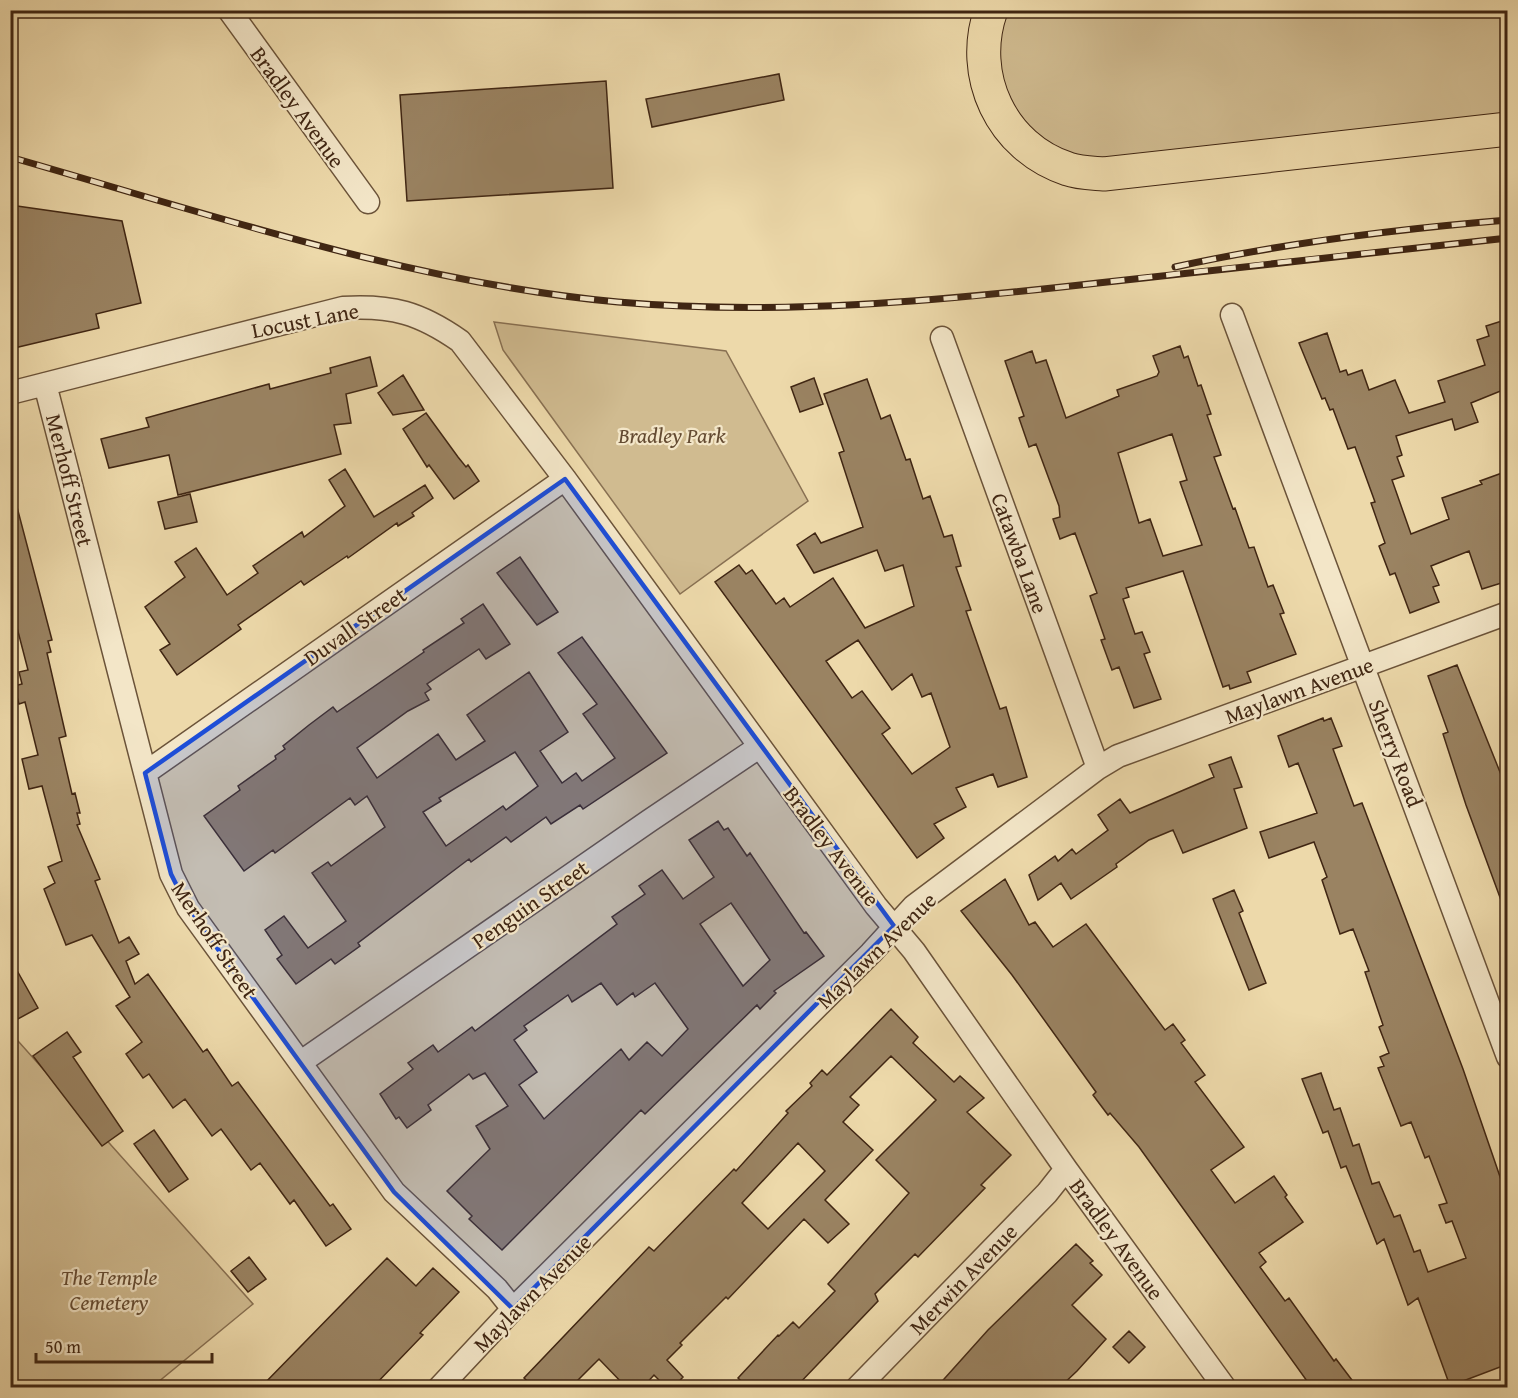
<svg xmlns="http://www.w3.org/2000/svg" width="1518" height="1398" viewBox="0 0 1518 1398" font-family="'Gentium Book Plus',serif">
<style>
.green{fill:#d0bb90;stroke:#887052;stroke-width:1.5}
.building{fill:#9a8362;stroke:#402613;stroke-width:1.5;fill-rule:evenodd}
.lines{fill:none;stroke-linecap:round;stroke-linejoin:round}
.street-casing{stroke:#6b5339;stroke-width:25}
.highway-casing{stroke:#402613;stroke-width:35}
.street{stroke:#f3e6c8;stroke-width:22}
.highway{stroke:#edd9aa;stroke-width:33}
.rail-casing{stroke:#402613;stroke-width:7}
.rail{stroke:#f3e6c8;stroke-width:4.5;stroke-dasharray:14;stroke-linecap:butt}
.marked{fill:#1d4ed8;fill-opacity:0.2;stroke:#1d4ed8;stroke-width:4.5;stroke-linejoin:round}
.labels{text-anchor:middle;stroke-width:4.5;stroke-linejoin:round;paint-order:stroke}
.street-label{font-size:22px;fill:#402613;stroke:#f3e6c8}
.park-label{font-size:22px;font-style:italic;fill:#644b32;stroke:#f3e6c8}
</style>
<rect width="100%" height="100%" fill="#edd9aa"/>
<filter id="stains"><feTurbulence type="fractalNoise" baseFrequency=".00333" numOctaves="4"/><feColorMatrix values="0 0 0 0 .2 0 0 0 0 .09 0 0 0 0 .02 0 0 0 .5 -.17"/></filter>
<radialGradient id="worn" r=".72"><stop offset=".6" stop-color="#630" stop-opacity="0"/><stop offset="1" stop-color="#630" stop-opacity=".3"/></radialGradient>
<path class="green" d="M1003,10L1507,11V117L1108,162L1080,160L1032,135L1000,84V18Z
M494,322L726,351L808,501L680,594L503,350Z
M10,1032L253,1304L152,1387H11Z"/>
<path class="building" d="M779,74L784,100L652,127L646,99Z
M606,81L613,188L407,201L400,95Z
M10,205L122,221L141,303L96,314L99,328L10,349Z
M1508,319V388L1471,403L1478,422L1455,430L1452,419L1396,436L1402,455L1397,457L1404,476L1392,480L1411,534L1449,519L1442,498L1482,484L1480,481L1502,473L1508,488V581L1482,589L1469,551L1431,566L1439,585L1433,587L1439,602L1410,613L1395,573L1390,575L1379,546L1385,543L1371,503L1375,502L1355,447L1348,449L1333,409L1330,410L1325,398L1322,399L1299,343L1327,333L1340,372L1346,370L1348,375L1362,370L1369,390L1395,380L1409,413L1445,402L1438,381L1485,365L1477,340L1489,336L1486,326Z
M1180,346L1184,358L1188,356L1198,386L1201,385L1211,414L1207,415L1221,455L1214,457L1233,509L1235,508L1249,548L1254,547L1268,587L1273,585L1284,613L1280,614L1296,654L1247,672L1251,682L1230,689L1229,685L1223,687L1183,571L1126,588L1129,597L1123,599L1135,634L1142,632L1150,652L1144,654L1161,699L1134,708L1119,667L1112,670L1101,640L1105,639L1090,596L1097,593L1075,533L1060,539L1053,519L1060,517L1059,506L1036,444L1029,447L1019,418L1024,416L1005,361L1032,351L1036,363L1046,360L1066,418L1119,396L1117,390L1157,376L1159,372L1153,356ZM1172,434L1187,480L1180,482L1202,545L1163,556L1150,519L1139,523L1118,453Z
M370,357L377,386L346,394L351,423L334,425L341,454L178,495L169,455L109,468L101,439L149,427L146,418L269,384L270,389L331,373L330,368Z
M403,375L424,410L393,415L378,393Z
M814,378L823,404L800,412L791,387Z
M867,379L881,419L890,415L906,460L910,459L923,499L930,496L944,537L952,535L961,566L956,567L971,610L966,611L1000,709L1006,707L1027,777L998,787L993,774L956,788L966,807L934,824L944,838L917,858L715,582L739,565L746,574L752,570L776,604L784,598L790,607L833,578L865,628L914,606L903,565L885,571L877,550L814,573L797,545L815,533L821,543L863,527L839,453L844,451L824,394ZM858,640L892,690L912,674L922,697L931,693L950,747L912,774L882,734L890,728L862,691L852,698L826,661Z
M426,413L458,457L466,467L468,465L479,481L454,499L429,465L427,467L403,429Z
M345,469L374,517L425,485L433,498L412,513L414,516L398,526L397,523L348,558L347,556L304,585L301,581L238,625L241,629L177,675L160,650L170,644L145,607L185,577L175,562L196,548L227,595L258,573L253,566L302,532L304,537L345,506L329,480Z
M190,494L197,522L165,529L158,502Z
M10,507H17L52,640L48,641L51,652L47,653L66,736L59,738L72,794L75,793L80,813H77L80,824L77,825L100,879L95,881L119,943L129,937L139,954L126,961L135,984L148,974L203,1052L207,1049L232,1086L238,1082L330,1206L333,1204L351,1229L326,1246L294,1200L290,1204L260,1163L251,1170L221,1129L212,1136L185,1099L173,1108L149,1074L143,1078L126,1054L142,1042L116,1006L130,997L92,935L66,945L44,889L55,883L48,867L62,861L42,786L29,789L22,759L38,755L25,702L19,704L14,686L22,684L19,672L28,670L14,616L10,617Z
M520,557L558,612L537,625L497,573Z
M483,604L510,644L486,659L479,649L427,684L431,689L425,693L429,700L408,711L357,748L377,778L438,734L456,760L485,741L467,715L529,672L568,732L540,751L562,783L576,773L582,781L615,758L583,714L597,704L558,653L582,637L667,753L583,809L580,805L551,824L546,817L511,842L506,837L471,862L469,859L358,943L360,946L335,964L331,959L296,984L277,959L282,955L265,930L284,916L308,948L346,921L312,873L328,862L331,866L385,827L367,796L355,805L350,798L275,853L273,850L244,871L204,816L240,790L238,786L276,759L275,756L285,749L283,746L309,725L333,707L337,712L424,652L423,650L464,623L461,619ZM515,752L538,786L506,810L503,806L446,846L423,812L441,801L439,798Z
M1457,665L1508,792V911H1505L1466,805L1443,734L1448,732L1428,676Z
M1323,718L1324,721L1331,718L1342,746L1333,749L1354,806L1362,803L1463,1069L1508,1200V1364L1450,1386L1418,1298L1408,1305L1384,1239L1377,1244L1346,1166L1341,1168L1328,1131L1323,1133L1302,1079L1321,1073L1334,1110L1340,1108L1353,1146L1359,1144L1372,1184L1379,1182L1394,1217L1400,1215L1414,1252L1420,1250L1428,1272L1466,1258L1452,1221L1446,1223L1439,1205L1447,1203L1429,1156L1425,1158L1411,1122L1401,1126L1378,1068L1384,1066L1380,1057L1389,1053L1379,1027L1383,1025L1365,972L1369,971L1353,929L1340,934L1322,880L1327,877L1314,842L1269,858L1260,832L1317,813L1298,763L1289,767L1278,736Z
M1231,757L1242,787L1234,789L1247,828L1183,853L1173,830L1149,840L1116,864L1117,867L1071,899L1061,883L1038,900L1029,875L1055,856L1058,861L1072,849L1076,854L1108,830L1098,815L1120,799L1130,813L1214,777L1209,765Z
M718,821L724,830L728,828L747,856L750,853L804,933L806,932L824,956L774,991L776,993L760,1009L757,1005L645,1114L641,1110L502,1250L469,1219L472,1216L447,1191L490,1149L476,1126L508,1106L485,1073L473,1079L469,1074L428,1105L431,1110L407,1128L399,1117L396,1119L380,1094L413,1069L408,1063L433,1045L438,1052L472,1027L475,1031L617,924L612,917L645,894L639,886L662,870L683,899L714,877L689,840ZM731,903L770,960L743,986L700,924ZM601,983L617,1005L633,993L635,997L655,983L688,1029L662,1056L647,1042L629,1060L621,1049L544,1119L519,1085L537,1072L514,1040L527,1030L524,1026L568,995L572,1002Z
M1005,879L1029,925L1035,922L1053,947L1086,924L1165,1030L1173,1024L1185,1040L1181,1043L1205,1075L1195,1082L1244,1147L1211,1170L1235,1203L1274,1176L1287,1195L1285,1197L1303,1222L1259,1253L1266,1262L1260,1267L1285,1301L1289,1298L1334,1361L1336,1359L1358,1388H1312L1139,1147L1110,1113L1108,1115L1093,1095L1096,1092L1012,975L961,911Z
M1234,890L1243,911L1239,913L1266,983L1249,990L1213,899Z
M10,958L38,1008L16,1020L10,1009Z
M891,1009L918,1037L913,1043L954,1082L960,1076L984,1098L967,1112L1011,1155L981,1185L985,1188L918,1257L915,1254L875,1294L878,1301L817,1365L795,1388H748L738,1378L778,1335L779,1336L793,1322L799,1328L835,1291L828,1284L909,1193L876,1160L936,1100L891,1056L850,1097L859,1105L843,1122L873,1150L825,1200L849,1224L828,1243L804,1219L728,1299L726,1297L680,1343L682,1345L667,1360L683,1377L673,1388H667L654,1375L642,1388H627L599,1359L570,1388H535L524,1378L649,1247L654,1251L734,1169L736,1171L788,1113L786,1111L812,1086L810,1083L822,1070L827,1075ZM798,1143L825,1171L768,1229L742,1203Z
M67,1032L81,1052L73,1057L123,1131L102,1146L33,1056Z
M154,1130L188,1179L169,1192L134,1144Z
M1076,1244L1093,1261L1090,1263L1102,1275L1072,1305L1106,1339L1077,1371L1059,1388H936L988,1330Z
M249,1257L266,1279L248,1292L231,1271Z
M387,1258L416,1286L433,1268L459,1292L420,1333L423,1335L372,1388H260Z
M1129,1331L1145,1347L1129,1363L1113,1347Z"/>
<g class="lines">
<defs>
<path id="street" d="M229,10L368,202
M1232,315L1508,1057
M942,338L1098,768
M45,384L171,874L188,908L394,1192L497,1289L513,1309
M10,393L343,308C392,305 420,313 460,341L565,479L876,906L914,951L1066,1169L1225,1388
M145,773L565,479
M301,1062L649,821L759,747
M439,1388L513,1309L871,953L914,906L1098,768L1118,756L1508,613
M857,1388L1047,1193L1066,1169"/>
<path id="highway" d="M991,10C968,75 1001,147 1068,169C1079,173 1092,173 1104,174L1508,129"/>
</defs>
<use href="#street" class="street-casing"/>
<use href="#highway" class="highway-casing"/>
<use href="#street" class="street"/>
<use href="#highway" class="highway"/>
<defs>
<path id="rail" d="M10,157C209,214 412,283 618,302C778,316 939,301 1098,283C1234,267 1371,253 1508,238
M1175,267C1284,243 1396,229 1508,220"/>
</defs>
<use href="#rail" class="rail-casing"/>
<use href="#rail" class="rail"/>
</g>
<path class="marked" d="M565,479L894,926L513,1309L394,1192L188,908L171,874L145,773Z"/>
<g class="labels">
<g class="street-label">
<text transform="translate(298 107) rotate(54)" y="8">Bradley Avenue</text>
<text transform="translate(305 320) rotate(-11)" y="8">Locust Lane</text>
<text transform="translate(70 480) rotate(76)" y="8">Merhoff Street</text>
<text transform="translate(1020 553) rotate(70)" y="8">Catawba Lane</text>
<text transform="translate(355 626) rotate(-35)" y="8">Duvall Street</text>
<text transform="translate(1299 690) rotate(-20)" y="8">Maylawn Avenue</text>
<text transform="translate(1396 753) rotate(69)" y="8">Sherry Road</text>
<text transform="translate(832 846) rotate(53)" y="8">Bradley Avenue</text>
<text transform="translate(530 904) rotate(-35)" y="8">Penguin Street</text>
<text transform="translate(215 940) rotate(56)" y="8">Merhoff Street</text>
<text transform="translate(876 950) rotate(-44)" y="8">Maylawn Avenue</text>
<text transform="translate(1117 1239) rotate(54)" y="8">Bradley Avenue</text>
<text transform="translate(963 1279) rotate(-46)" y="8">Merwin Avenue</text>
<text transform="translate(532 1293) rotate(-45)" y="8">Maylawn Avenue</text>
</g>
<g class="park-label">
<text x="672" y="443">Bradley Park</text>
<text x="109" y="1285">The Temple<tspan x="109" dy="25">Cemetery</tspan></text>
</g>
</g>
<rect width="1518" height="1398" fill="none" stroke="#edd9aa" stroke-width="36"/>
<rect x="12" y="12" width="1494" height="1374" fill="none" stroke="#402613" stroke-width="3"/>
<rect x="18" y="18" width="1482" height="1362" fill="none" stroke="#402613" stroke-width="1.5"/>
<path d="M36 1353v9h176v-9" fill="none" stroke="#402613" stroke-width="3"/>
<text x="45" y="1353" font-size="18" fill="#402613" stroke="#f3e6c8" stroke-width="4.5" paint-order="stroke">50 m</text>
<rect width="100%" height="100%" filter="url(#stains)"/>
<rect width="100%" height="100%" fill="url(#worn)"/>
</svg>
